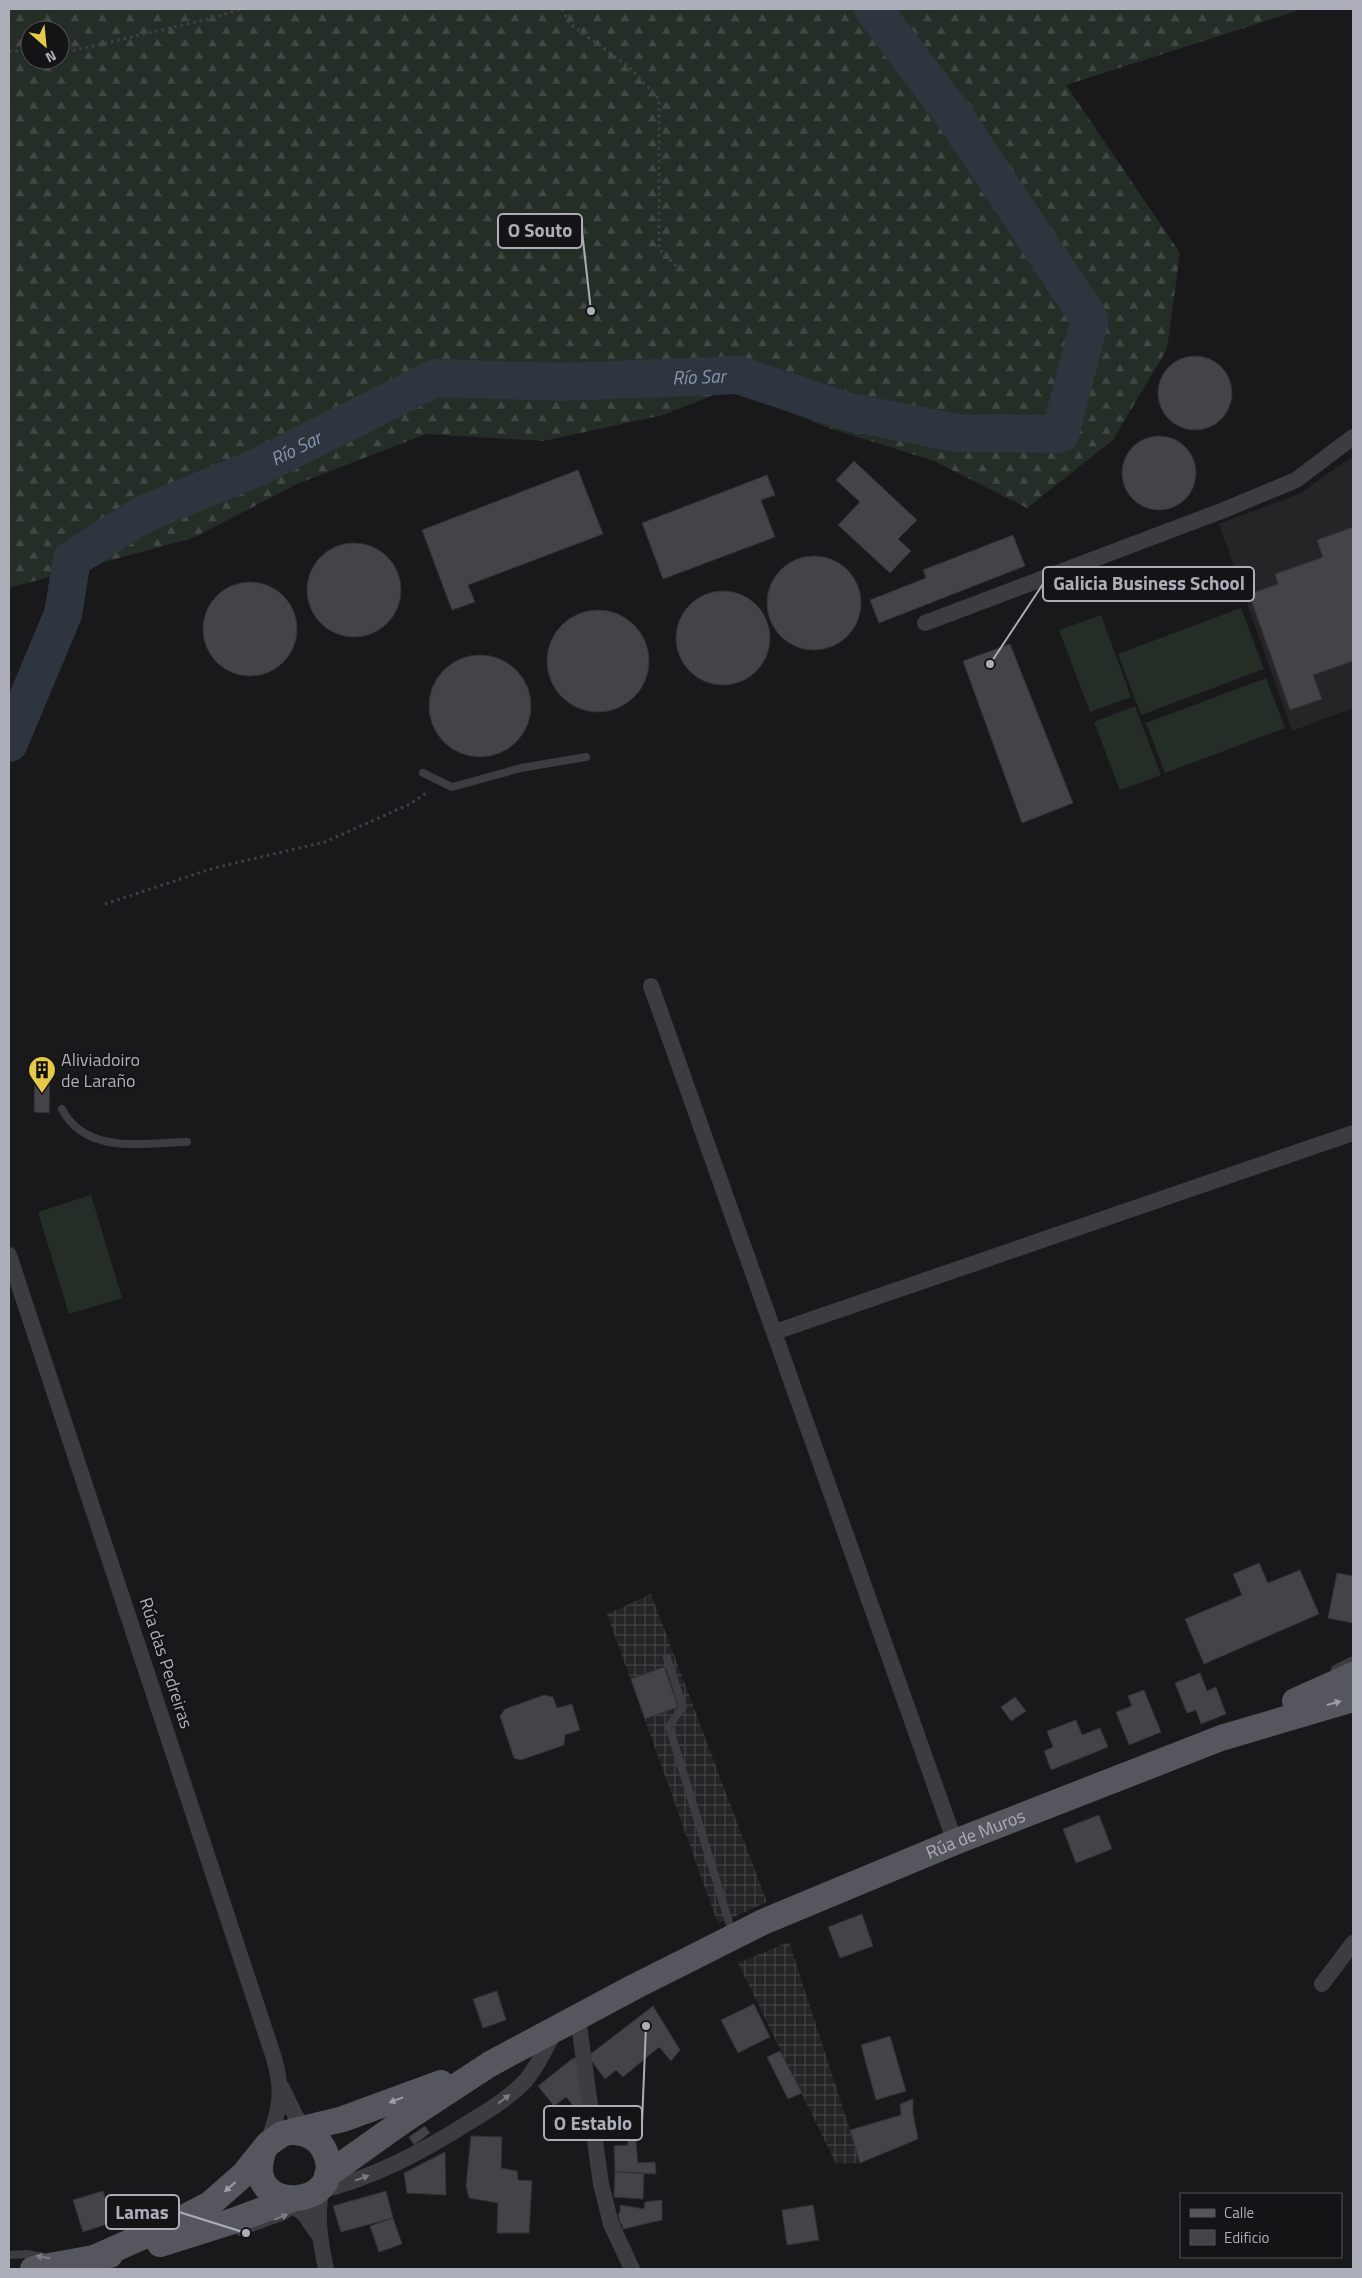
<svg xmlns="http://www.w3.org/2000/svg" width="1362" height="2278" viewBox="0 0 1362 2278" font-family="'Titillium Web',sans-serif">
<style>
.built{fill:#252528}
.industrial{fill:url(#industrial-grid)}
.grass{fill:#252d27}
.forest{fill:url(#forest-firs);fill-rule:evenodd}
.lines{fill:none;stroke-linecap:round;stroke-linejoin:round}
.river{stroke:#2f353e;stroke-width:38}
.building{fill:#434348;stroke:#333336}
.path{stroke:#404146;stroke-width:3;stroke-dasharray:2.5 4;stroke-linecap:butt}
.lane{stroke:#3c3c41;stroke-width:8}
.street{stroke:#3c3c41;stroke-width:16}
.primary{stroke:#56575e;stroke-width:26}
.oneway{fill:#9b9da7}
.oneway2{fill:#7a7b83}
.labels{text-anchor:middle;stroke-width:4;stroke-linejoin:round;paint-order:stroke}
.poi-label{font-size:18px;fill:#acaeb9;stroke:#141416;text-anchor:start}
.street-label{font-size:18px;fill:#acaeb9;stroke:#141416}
.water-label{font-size:19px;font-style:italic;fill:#8696b1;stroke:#141416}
.leader{fill:none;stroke:#acaeb9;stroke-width:2}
.callout-dot{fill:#acaeb9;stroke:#141416;stroke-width:2}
.callout{fill:#141416;stroke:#acaeb9;stroke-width:2}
.callout-label{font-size:19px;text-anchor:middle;font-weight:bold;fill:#acaeb9}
</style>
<defs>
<pattern id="industrial-grid" width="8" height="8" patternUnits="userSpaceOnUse" patternTransform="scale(1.25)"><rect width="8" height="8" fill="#252528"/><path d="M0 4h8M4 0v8" fill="none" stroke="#424245"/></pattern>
<pattern id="forest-firs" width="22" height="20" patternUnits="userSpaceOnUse" patternTransform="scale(1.25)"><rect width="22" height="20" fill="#252d27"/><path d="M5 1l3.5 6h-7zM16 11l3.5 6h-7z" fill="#424944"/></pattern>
</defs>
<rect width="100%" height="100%" fill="#19191b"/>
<path class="built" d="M1353,456V708L1292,731L1219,524L1301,493Z"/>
<path class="industrial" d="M651,1594L767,1902L718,1924L607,1614Z
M789,1942L850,2130L860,2163L836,2164L738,1963Z"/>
<path class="grass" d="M1241,608L1264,669L1141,715L1118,654Z
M1101,615L1131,697L1090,712L1059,630Z
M1266,678L1285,728L1165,773L1146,723Z
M1135,706L1161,775L1120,790L1094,722Z
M91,1195L122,1298L69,1314L38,1212Z"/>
<path class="forest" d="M9,9H1303L1066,85L1180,253L1167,349L1113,440L1027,508L934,461L829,428L731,388L663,415L544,441L426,434L297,484L193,538L9,588ZM30,30H60V60H30Z"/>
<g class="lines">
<path class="river" id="s1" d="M9,743L63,614L72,559L144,514L256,468L435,378L560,382L738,375L849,412L957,433L1060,434L1090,320L955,117L873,9"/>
</g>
<path class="building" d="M1158 393a37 37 0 1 1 74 0a37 37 0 1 1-74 0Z
M1122 473a37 37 0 1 1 74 0a37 37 0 1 1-74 0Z
M854,461L917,520L898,539L911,551L890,573L838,525L860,502L836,480Z
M578,470L603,534L468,585L475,602L452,610L422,530Z
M767,475L775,495L761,500L775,537L663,579L642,523Z
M1353,527V661L1313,675L1322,699L1290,710L1249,594L1278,584L1275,574L1323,557L1317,540Z
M1013,535L1025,566L879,623L870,600L926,578L923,570Z
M307 590a47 47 0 1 1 94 0a47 47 0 1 1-94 0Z
M767 603a47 47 0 1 1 94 0a47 47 0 1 1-94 0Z
M203 629a47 47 0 1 1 94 0a47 47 0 1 1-94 0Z
M676 638a47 47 0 1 1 94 0a47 47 0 1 1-94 0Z
M547 661a51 51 0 1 1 102 0a51 51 0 1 1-102 0Z
M1010,644L1073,803L1022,823L963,661Z
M429 706a51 51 0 1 1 102 0a51 51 0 1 1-102 0Z
M35,1075L50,1076L49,1113L34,1112Z
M1259,1563L1268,1583L1300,1570L1319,1614L1204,1664L1185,1619L1242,1595L1233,1574Z
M1337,1573L1353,1576V1623L1328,1618Z
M664,1667L678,1707L645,1719L631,1679Z
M1200,1673L1207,1691L1216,1687L1226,1714L1201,1724L1196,1710L1187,1713L1175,1683Z
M1144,1690L1161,1732L1129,1745L1116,1712L1132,1706L1128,1696Z
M544,1695L553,1697L557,1708L572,1704L580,1730L565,1735L564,1745L521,1760L514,1758L500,1716L505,1709Z
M1015,1697L1026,1711L1011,1721L1001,1707Z
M1076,1720L1082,1735L1100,1728L1108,1747L1051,1770L1044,1751L1053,1747L1047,1731Z
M1099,1815L1112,1849L1076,1863L1063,1829Z
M862,1914L873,1946L840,1958L828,1927Z
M497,1991L506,2020L483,2028L473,1999Z
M754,2004L770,2037L738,2053L721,2020Z
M653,2006L680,2050L671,2061L659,2047L623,2077L616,2070L605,2079L588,2056Z
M890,2036L906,2091L876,2100L861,2045Z
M780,2051L802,2093L788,2099L767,2057Z
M579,2057L587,2100L576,2109L566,2097L554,2106L538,2086L572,2059Z
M913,2099V2113L918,2139L860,2163L850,2130L901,2115L900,2104Z
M425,2126L430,2133L414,2145L409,2137Z
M635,2132L638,2163L655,2162L656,2174L615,2172L614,2146L628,2145L627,2133Z
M471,2136L502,2137L501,2168L517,2171L518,2180L532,2181L529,2233H497L498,2203L469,2198L466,2186Z
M445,2152L446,2195L407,2193L404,2173Z
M615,2172L644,2173L643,2199L614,2197Z
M103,2191L113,2222L83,2232L73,2200Z
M386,2191L393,2218L341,2232L333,2206Z
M662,2200V2220L623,2229L622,2224H620L618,2213H620V2205L644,2209L645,2202Z
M813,2205L819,2240L787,2245L782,2210Z
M393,2218L402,2244L379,2252L370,2226Z"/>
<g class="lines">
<path class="path" d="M562,9L570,24L629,67L659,99V249L682,272
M9,51H30
M60,51H71L209,19L241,9
M105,904L214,868L325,842L410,804L429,791"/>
<path class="lane" d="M423,773L452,787L521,768L586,757
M62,1109C85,1155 144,1143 187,1142
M667,1658L683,1707L669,1726L732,1932
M1335,1669L1353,1660
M240,2232L282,2217L298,2208
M9,2255L27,2254L43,2257"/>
<path class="street" d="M925,623L1224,510L1296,480L1353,437
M651,986L955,1842
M9,1255L274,2058C284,2093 280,2110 267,2144
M775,1332L1353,1133
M1322,1984L1353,1943
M578,2018L601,2184L611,2224L632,2269
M282,2088L296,2117L310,2132
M323,2184C315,2213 320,2240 326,2269
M315,2192C372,2179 422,2152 471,2121C490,2110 511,2097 526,2080C538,2066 546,2047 555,2031
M282,2197L305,2215L318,2234"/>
<g class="primary">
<path d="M1295,1701L1353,1675"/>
<path d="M263,2152C241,2218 350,2209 325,2152C320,2139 308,2133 295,2132"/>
<path id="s2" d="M327,2175L403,2121L490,2064L634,1987L763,1922L955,1842L1221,1738L1353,1699"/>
<path d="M160,2244L233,2221L292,2199"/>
<path d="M92,2259L173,2223L210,2204L244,2174L268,2144L282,2134L343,2119L441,2083"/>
<path d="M33,2269L110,2255"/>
</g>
</g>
<defs><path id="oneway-solid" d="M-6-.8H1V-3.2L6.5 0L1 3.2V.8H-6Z" transform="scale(1.25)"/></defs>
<g class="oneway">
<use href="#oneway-solid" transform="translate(1334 1703) rotate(-15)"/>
<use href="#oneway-solid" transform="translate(396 2100) rotate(159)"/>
<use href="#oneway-solid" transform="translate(230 2187) rotate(139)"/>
</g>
<g class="oneway2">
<use href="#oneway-solid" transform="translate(504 2099) rotate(-37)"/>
<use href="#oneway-solid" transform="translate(362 2178) rotate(-20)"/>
<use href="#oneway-solid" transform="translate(281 2217) rotate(-22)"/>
<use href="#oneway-solid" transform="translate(43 2257) rotate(-169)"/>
</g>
<defs>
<symbol id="building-pin" viewBox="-11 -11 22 30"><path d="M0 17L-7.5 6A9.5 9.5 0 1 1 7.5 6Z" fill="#e5c947" stroke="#141416"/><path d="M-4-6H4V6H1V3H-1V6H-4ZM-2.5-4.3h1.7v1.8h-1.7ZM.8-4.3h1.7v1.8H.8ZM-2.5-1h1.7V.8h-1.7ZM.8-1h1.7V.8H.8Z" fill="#111"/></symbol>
</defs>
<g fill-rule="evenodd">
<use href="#building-pin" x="26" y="1054" width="32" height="43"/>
</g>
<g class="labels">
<g class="poi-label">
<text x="61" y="1066">Aliviadoiro<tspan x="61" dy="21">de Laraño</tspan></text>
</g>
<g class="street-label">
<text transform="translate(166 1663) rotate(72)" y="6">Rúa das Pedreiras</text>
<text dy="6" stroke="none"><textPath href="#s2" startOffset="735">Rúa de Muros</textPath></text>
</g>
<g class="water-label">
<text dy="7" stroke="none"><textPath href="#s1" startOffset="866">Río Sar</textPath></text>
<text dy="7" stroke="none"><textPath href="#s1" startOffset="446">Río Sar</textPath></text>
</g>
</g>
<path class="leader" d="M591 311L582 231M990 664L1043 584M646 2026L642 2123M246 2233L179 2212"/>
<g class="callout-dot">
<circle cx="591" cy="311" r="5"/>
<circle cx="990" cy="664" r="5"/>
<circle cx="646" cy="2026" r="5"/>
<circle cx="246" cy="2233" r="5"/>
</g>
<g class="callout">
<rect x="498" y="214" width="84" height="34" rx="5"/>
<rect x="1043" y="567" width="211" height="34" rx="5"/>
<rect x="544" y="2106" width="98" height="34" rx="5"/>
<rect x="106" y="2195" width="73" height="34" rx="5"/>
</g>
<g class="callout-label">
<text x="540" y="237">O Souto</text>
<text x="1149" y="590">Galicia Business School</text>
<text x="593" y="2130">O Establo</text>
<text x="142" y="2219">Lamas</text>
</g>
<rect width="1362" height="2278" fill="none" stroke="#acaeb9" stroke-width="20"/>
<rect x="1180" y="2193" width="162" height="65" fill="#141416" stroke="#515257"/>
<rect x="1190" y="2209" width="25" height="8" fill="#56575e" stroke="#515257"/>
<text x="1224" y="2218" font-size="15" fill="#acaeb9">Calle</text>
<rect x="1190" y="2230" width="25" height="15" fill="#434348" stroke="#515257"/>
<text x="1224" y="2243" font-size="15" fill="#acaeb9">Edificio</text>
<g transform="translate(45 45) rotate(153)"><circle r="24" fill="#141416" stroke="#515257"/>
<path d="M0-4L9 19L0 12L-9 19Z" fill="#e5c947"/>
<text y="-8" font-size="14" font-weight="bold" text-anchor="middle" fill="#acaeb9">N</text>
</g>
</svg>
